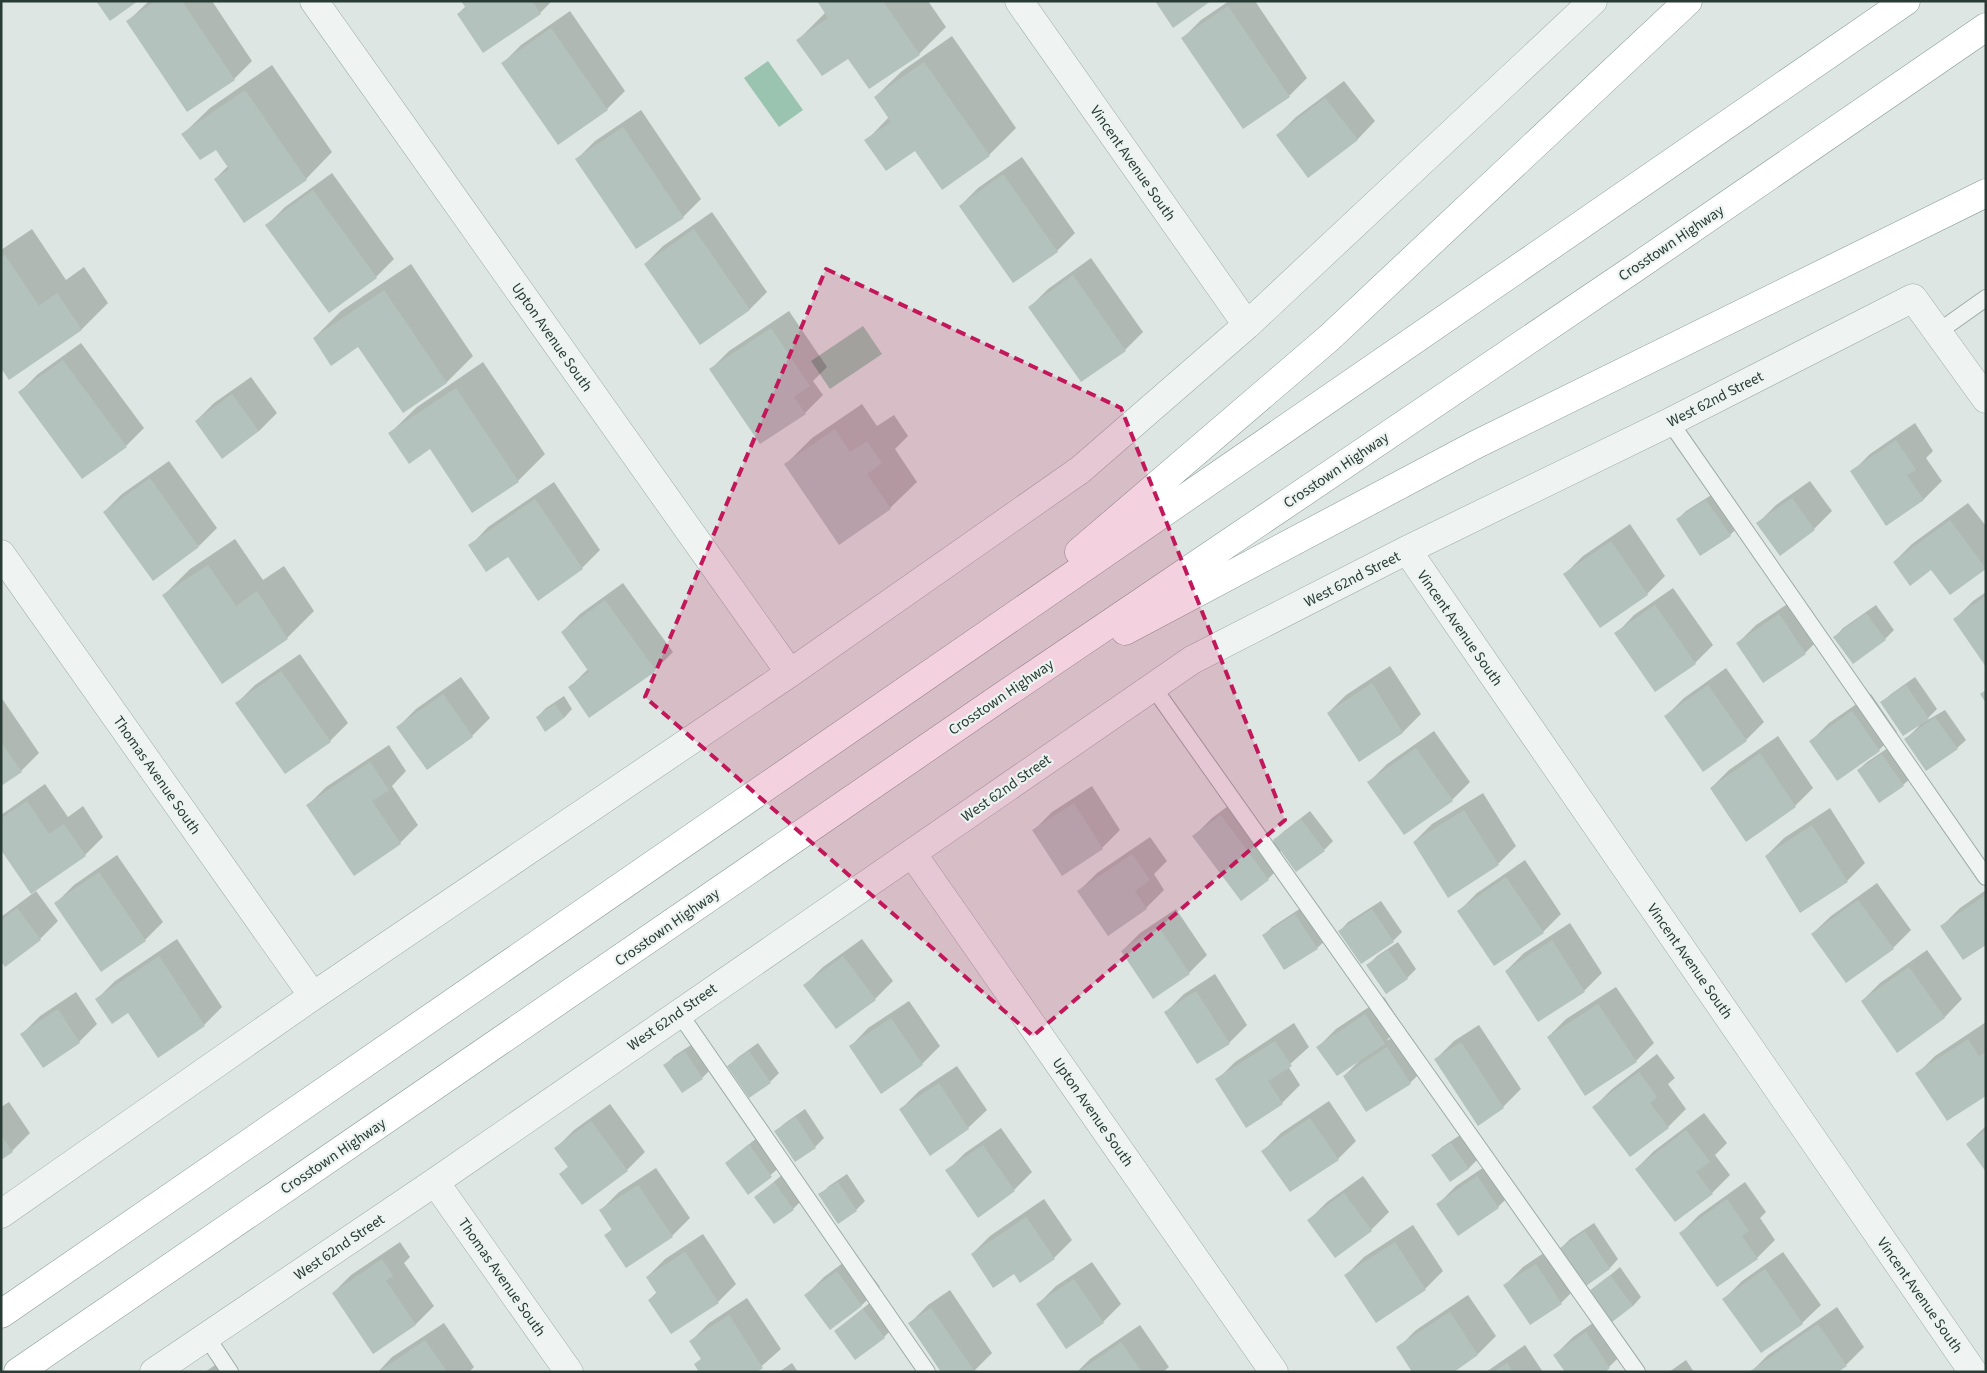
<svg xmlns="http://www.w3.org/2000/svg" width="1987" height="1373" viewBox="0 0 1987 1373" font-family="'Source Sans 3',sans-serif">
<style>
.water{fill:#9ac3b0}
.shadow{fill:#0003}
.building{fill:#b4c2bd}
.lines{fill:none;stroke-linecap:round;stroke-linejoin:round}
.lane-casing{stroke:#9faca7;stroke-width:18}
.street-casing{stroke:#9faca7;stroke-width:29}
.highway-casing{stroke:#859b93;stroke-width:29}
.lane{stroke:#eff4f3;stroke-width:16}
.street{stroke:#eff4f3;stroke-width:28}
.highway{stroke:#fff;stroke-width:28}
.marked{fill:#c2185b;fill-opacity:0.2;stroke:#c2185b;stroke-width:4;stroke-dasharray:10 6;stroke-linejoin:round}
.labels{text-anchor:middle;stroke-width:4.5;stroke-linejoin:round;paint-order:stroke}
.street-label{font-size:15px;fill:#283b34;stroke:#ecf3f0}
</style>
<rect width="100%" height="100%" fill="#dde6e2"/>
<path class="water" d="M768,61L803,110L779,127L744,78Z
M863,326L882,354L830,389L811,361Z"/>
<path class="shadow" d="M149,1H212L252,61L234,79L128,21Z
M463,1H552L540,13L458,14L466,6Z
M818,1H928L946,27L919,54L848,57L798,40L826,12Z
M1229,1H1255L1307,78L1289,96L1183,38L1201,20Z
M570,11L625,91L607,109L503,63L521,45Z
M952,36L1016,128L989,155L942,188L915,149L866,141L889,117L875,97L902,71Z
M272,65L332,152L306,179H215L228,166L216,148L183,134L210,108Z
M1344,81L1375,121L1357,140L1278,135L1296,117Z
M641,110L701,199L683,217L577,159L595,141Z
M1022,157L1075,233L1057,251L960,206L978,188Z
M332,173L394,259L376,277L267,225L285,207Z
M712,212L767,292L749,310L645,264L663,246Z
M32,229L66,280L84,267L108,303L82,329L1,366V250Z
M1091,258L1143,332L1125,350L1030,307L1048,289Z
M411,264L473,356L447,382L404,412L359,345L314,338L341,311Z
M789,311L827,367L813,381L823,395L805,413L711,369L729,351Z
M81,343L144,428L126,446L20,392L38,374Z
M483,362L545,454L518,481L390,433L417,407Z
M251,377L277,413L259,431L196,421L214,403Z
M862,404L877,426L894,415L908,436L895,449L917,482L890,508L786,464L812,438Z
M1915,423L1933,451L1926,458L1942,481L1924,499L1886,524L1852,472L1870,454Z
M169,461L217,528L199,546L104,512L122,494Z
M1810,481L1832,511L1814,529L1758,523L1776,505Z
M554,482L600,550L582,568L470,546L488,527Z
M1716,492L1739,526L1730,535L1678,519L1686,511Z
M1968,503L1986,526V567L1950,594L1931,569L1894,562L1912,544Z
M1630,524L1665,576L1647,594L1565,574L1583,556Z
M235,539L263,580L284,566L314,611L287,638L222,682L164,595L190,569Z
M623,583L673,652L655,670L569,688L588,669L562,632L580,614Z
M1673,588L1713,645L1695,663L1616,634L1634,615Z
M1986,592V665L1955,619L1973,601Z
M1798,597L1823,635L1805,653L1738,643L1756,625Z
M1876,605L1894,630L1885,639L1853,662L1835,637L1843,628Z
M300,654L348,723L330,741L285,772L237,703L255,685Z
M1390,666L1421,714L1403,732L1359,760L1328,713L1346,695Z
M1726,668L1764,722L1746,740L1666,716L1684,698Z
M461,677L490,718L472,736L427,768L398,727L416,709Z
M1915,677L1937,709L1924,722L1945,710L1966,740L1957,748L1906,739L1919,726L1882,702L1891,694Z
M1871,694L1897,732L1879,750L1811,741L1829,723Z
M564,696L572,709L564,718L537,717L546,708Z
M1,697L39,753L21,771L1,784Z
M1434,731L1470,782L1452,800L1369,782L1387,764Z
M1778,736L1813,788L1795,806L1711,788L1729,770Z
M389,745L406,771L392,786L418,825L400,843L308,805L326,787Z
M1891,746L1912,777L1903,785L1858,770L1867,762Z
M45,784L68,817L83,806L103,837L85,855L31,892L1,848V815Z
M1092,786L1120,830L1102,848L1063,874L1034,830L1052,812Z
M1483,793L1516,846L1498,864L1448,896L1414,842L1432,824Z
M1240,797L1273,842L1283,832L1310,811L1333,841L1324,850H1282L1280,852L1286,861L1268,879L1241,899L1194,836L1212,818Z
M1830,808L1865,863L1847,881L1766,856L1784,838Z
M1150,837L1167,861L1154,874L1164,890L1146,908L1079,891L1097,873Z
M117,855L163,922L145,940L56,903L74,885Z
M1525,860L1561,914L1543,932L1459,911L1477,893Z
M1877,883L1911,930L1893,948L1812,934L1831,916Z
M1986,890V944L1942,926L1960,908Z
M36,891L58,921L40,939L1,959V917Z
M1381,901L1402,932L1393,941L1340,931L1348,922Z
M1304,906L1326,940L1317,948L1263,936L1272,927Z
M1176,909L1207,955L1189,973L1153,997L1122,951L1140,933Z
M1570,923L1602,973L1584,991L1538,1021L1506,971L1524,953Z
M177,939L222,1007L204,1025L158,1056L128,1011L97,999L115,981Z
M862,939L893,981L875,999L805,985L823,967Z
M1398,942L1416,969L1407,978L1368,965L1377,956Z
M1927,950L1962,999L1944,1018L1862,1001L1880,983Z
M1215,974L1247,1025L1229,1043L1166,1012L1184,994Z
M1616,987L1654,1043L1636,1061L1548,1037L1566,1019Z
M76,992L97,1024L79,1042L43,1066L22,1034L40,1016Z
M1384,997L1402,1025L1386,1041L1406,1030L1428,1065L1410,1083L1367,1110L1344,1076L1359,1061L1318,1047L1336,1029Z
M909,1001L940,1046L922,1064L881,1092L850,1047L868,1028Z
M1986,1022V1094L1917,1074L1935,1056Z
M1294,1023L1309,1047L1288,1066L1300,1085L1282,1103L1217,1080L1235,1062Z
M1479,1025L1521,1089L1503,1107L1436,1059L1454,1041Z
M694,1043L711,1069L702,1078L682,1091L665,1065L674,1056Z
M758,1043L779,1073L770,1082L729,1066L737,1058Z
M1657,1054L1675,1078L1668,1084L1686,1109L1668,1127L1594,1107L1612,1089Z
M957,1066L987,1110L968,1128L901,1109L919,1091Z
M1329,1101L1356,1141L1338,1159L1263,1151L1281,1133Z
M9,1102L30,1133L12,1151L1,1158V1107Z
M610,1104L645,1152L627,1170L560,1174L569,1166L556,1148L574,1130Z
M805,1109L824,1138L815,1147L795,1160L776,1131L785,1123Z
M1704,1113L1727,1143L1715,1155L1730,1175L1712,1193L1636,1169L1654,1151Z
M1986,1126V1170L1967,1144Z
M1001,1128L1032,1172L1014,1190L947,1171L965,1153Z
M1460,1135L1477,1160L1468,1169L1433,1155L1442,1147Z
M758,1137L780,1167L749,1193L726,1163Z
M1496,1159L1516,1189L1498,1207L1438,1204L1456,1186Z
M656,1168L690,1218L672,1236L606,1235L613,1228L601,1210L619,1192Z
M783,1174L802,1200L793,1209L756,1197Z
M847,1174L865,1201L856,1210L838,1222L820,1195L829,1186Z
M1363,1176L1389,1212L1371,1230L1309,1220L1327,1202Z
M1745,1182L1766,1212L1760,1218L1775,1240L1757,1258L1681,1233L1699,1215Z
M1044,1199L1072,1240L1054,1258L1014,1272L972,1254L990,1236Z
M1594,1223L1618,1259L1610,1268L1586,1284L1561,1248L1570,1239Z
M1413,1225L1443,1271L1425,1289L1346,1275L1364,1257Z
M703,1234L736,1284L718,1302L649,1300L657,1292L647,1277L665,1259Z
M400,1242L410,1257L404,1263L434,1306L416,1324L374,1353L333,1293L351,1275Z
M1554,1246L1579,1285L1561,1303L1505,1285L1523,1267Z
M1783,1252L1821,1305L1802,1323L1762,1351L1724,1299L1742,1281Z
M855,1254L880,1287L862,1305L831,1328L806,1295L824,1277Z
M1092,1262L1121,1304L1103,1322L1038,1304L1056,1286Z
M1620,1267L1641,1297L1633,1306L1591,1291Z
M950,1290L992,1353L973,1372L910,1323L928,1305Z
M1468,1295L1496,1336L1478,1354L1451,1372L1398,1348L1416,1330Z
M747,1298L781,1349L755,1372L696,1364L702,1358L691,1341L709,1323Z
M872,1301L893,1328L884,1337L835,1331Z
M1837,1307L1864,1347L1846,1365L1751,1372L1768,1355Z
M1604,1315L1627,1349L1609,1367L1555,1355L1573,1337Z
M444,1323L474,1367L469,1372H378L392,1357Z
M1140,1325L1169,1367L1163,1372H1077L1090,1359Z
M1525,1345L1543,1372H1486Z
M228,1356L238,1372H205Z
M1686,1360L1694,1372H1669Z
M792,1363L798,1372H779Z"/>
<path class="building" d="M96,1H138L110,21Z
M156,1H182L235,80L187,112L126,21Z
M461,1H532L541,14L483,53L457,14L466,8Z
M817,1H883L920,55L869,89L848,59L822,76L796,40L828,18Z
M1155,1H1211L1173,28Z
M1228,6L1290,97L1243,129L1181,38Z
M551,28L608,110L558,145L501,63Z
M924,62L990,156L942,190L915,151L886,171L864,140L891,122L874,97Z
M245,90L307,180L244,223L214,179L229,169L216,150L200,160L181,134Z
M1325,98L1358,140L1308,178L1276,135Z
M623,127L684,218L636,249L575,159Z
M1003,174L1058,252L1013,283L959,206Z
M313,190L377,278L329,313L265,225Z
M694,229L750,310L700,345L644,264Z
M5,255L39,306L57,293L82,330L9,380L1,368V257Z
M1073,275L1126,351L1081,382L1028,307Z
M384,290L447,383L403,413L358,347L331,366L313,338Z
M771,328L810,386L794,397L806,414L760,444L709,369Z
M63,360L127,447L82,479L18,392Z
M456,388L519,482L472,513L430,449L409,464L388,433Z
M232,394L259,431L222,459L195,421Z
M835,429L850,452L867,441L882,463L867,474L891,509L839,545L784,464Z
M1896,440L1916,470L1907,475L1924,500L1886,526L1850,471Z
M150,478L199,547L153,581L103,512Z
M1792,498L1815,530L1780,556L1756,523Z
M535,499L583,569L538,601L508,557L486,572L468,545Z
M1706,500L1731,536L1700,556L1676,519Z
M1950,520L1986,569L1950,595L1931,570L1910,586L1893,562Z
M1611,541L1648,595L1600,628L1563,574Z
M208,565L236,606L257,591L288,639L222,684L162,595Z
M1986,596V667L1953,619Z
M605,600L656,671L589,718L568,687L589,672L561,632Z
M1655,605L1696,664L1655,692L1614,633Z
M1866,613L1886,640L1853,664L1833,637Z
M1779,614L1806,654L1763,683L1736,643Z
M281,671L331,742L285,774L235,703Z
M1372,683L1403,733L1359,762L1327,713Z
M1708,685L1747,741L1703,772L1664,716Z
M1906,685L1929,719L1903,736L1880,702Z
M1986,690V703L1980,694Z
M443,694L473,737L427,770L396,727Z
M555,704L564,718L545,732L536,717Z
M1852,711L1880,751L1837,781L1809,741Z
M1935,717L1958,749L1926,771L1904,739Z
M1,742L22,772L1,786Z
M1416,748L1453,801L1404,835L1367,782Z
M1760,753L1796,807L1746,842L1710,788Z
M1882,754L1904,786L1879,803L1857,770Z
M370,762L389,790L372,801L401,844L354,876L306,805Z
M27,801L49,834L64,824L86,856L31,894L1,850V818Z
M1074,803L1103,849L1062,876L1032,830Z
M1464,810L1499,865L1448,898L1413,842Z
M1221,815L1269,880L1241,901L1192,836Z
M1301,819L1325,851L1296,872L1273,840Z
M1812,825L1848,882L1800,913L1765,856Z
M1132,854L1150,880L1135,891L1147,909L1108,936L1077,891Z
M99,872L146,941L101,972L54,903Z
M1506,877L1544,933L1494,966L1457,911Z
M1984,896L1986,945L1963,960L1940,926Z
M1858,900L1894,949L1846,983L1811,934Z
M17,908L41,940L5,967L1,961V920Z
M1372,909L1394,942L1361,964L1338,931Z
M1295,914L1318,949L1284,970L1262,935Z
M1158,926L1190,974L1153,999L1121,951Z
M1552,940L1585,992L1538,1022L1505,971Z
M1388,950L1408,979L1386,994L1366,965Z
M159,956L205,1026L158,1058L128,1013L112,1024L95,999Z
M843,956L876,1000L836,1029L803,985Z
M1909,967L1945,1018L1897,1053L1861,1001Z
M1196,991L1230,1044L1197,1064L1164,1012Z
M1598,1004L1637,1062L1585,1096L1547,1037Z
M58,1009L80,1043L43,1068L20,1034Z
M1365,1014L1385,1044L1337,1076L1316,1047Z
M891,1018L923,1065L881,1094L849,1046Z
M1968,1039L1979,1056L1986,1052V1096L1947,1121L1915,1073Z
M1275,1041L1292,1066L1268,1081L1283,1104L1246,1128L1215,1079Z
M1461,1042L1504,1108L1478,1126L1434,1059Z
M1387,1047L1411,1084L1366,1112L1343,1076Z
M685,1051L703,1079L682,1093L663,1065Z
M749,1051L771,1083L749,1098L727,1066Z
M1639,1072L1657,1097L1650,1103L1669,1128L1630,1157L1592,1107Z
M939,1083L969,1129L930,1156L899,1109Z
M796,1117L816,1148L795,1162L774,1131Z
M1310,1118L1339,1160L1290,1192L1261,1151Z
M591,1121L628,1171L582,1205L559,1174L568,1167L554,1148Z
M1686,1130L1710,1162L1696,1172L1713,1194L1675,1222L1635,1169Z
M1986,1130V1172L1966,1144Z
M1,1135L13,1152L1,1160Z
M1451,1143L1469,1169L1450,1182L1431,1155Z
M749,1144L772,1177L748,1195L725,1163Z
M983,1145L1015,1191L978,1218L945,1170Z
M1477,1176L1499,1208L1458,1236L1436,1204Z
M774,1182L794,1210L774,1224L754,1197Z
M838,1182L857,1211L838,1224L818,1194Z
M638,1185L673,1237L626,1268L604,1235L612,1230L599,1210Z
M1344,1193L1372,1231L1335,1258L1307,1220Z
M1727,1199L1749,1231L1742,1236L1758,1259L1717,1287L1679,1233Z
M1026,1217L1055,1259L1020,1283L1014,1274L993,1288L971,1254Z
M1585,1231L1610,1269L1586,1286L1560,1248Z
M1395,1242L1426,1290L1376,1323L1344,1275Z
M685,1252L719,1303L671,1334L648,1300L657,1294L646,1277Z
M382,1259L393,1276L386,1281L416,1325L373,1354L332,1293Z
M1536,1264L1562,1304L1530,1325L1503,1285Z
M1765,1269L1803,1324L1761,1353L1722,1299Z
M837,1271L862,1306L830,1330L804,1295Z
M1610,1275L1633,1306L1612,1322L1589,1291Z
M1074,1279L1104,1323L1066,1349L1036,1304Z
M931,1308L975,1372H941L908,1323Z
M863,1309L885,1338L855,1360L834,1331Z
M1450,1312L1478,1355L1454,1372H1412L1396,1347Z
M729,1315L763,1368L757,1372H699L694,1364L701,1359L689,1341Z
M1818,1324L1847,1366L1838,1372H1749Z
M1586,1332L1610,1368L1605,1372H1565L1553,1355Z
M425,1340L447,1372H378Z
M1121,1342L1142,1372H1078Z
M1507,1363L1513,1372H1493Z"/>
<g class="lines">
<defs>
<path id="lane" d="M1938,332L1986,298
M1670,422L1986,877
M1153,687L1637,1372
M679,1013L927,1372
M206,1336L230,1372"/>
<path id="street" d="M314,1L790,673
M1019,1L1247,325
M1407,550L1973,1372
M1,554L313,996
M912,853L1274,1372
M435,1182L569,1372
M1,1214L313,996L790,673L1080,470L1247,325L1593,1
M154,1372L435,1182L1192,660L1407,550L1670,422L1913,298L1986,399"/>
<path id="highway" d="M1079,552L1329,338L1688,1
M1125,631L1475,445L1986,193
M1,1314L1906,1
M18,1372L998,699L1635,268L1986,27"/>
</defs>
<use href="#lane" class="lane-casing"/>
<use href="#street" class="street-casing"/>
<use href="#highway" class="highway-casing"/>
<use href="#lane" class="lane"/>
<use href="#street" class="street"/>
<use href="#highway" class="highway"/>
</g>
<path class="marked" d="M826,269L1121,408L1285,820L1033,1036L645,697Z"/>
<g class="labels">
<g class="street-label">
<text transform="translate(1133 163) rotate(55)" y="5">Vincent Avenue South</text>
<text transform="translate(1671 243) rotate(-34)" y="5">Crosstown Highway</text>
<text transform="translate(552 337) rotate(55)" y="5">Upton Avenue South</text>
<text transform="translate(1715 399) rotate(-27)" y="5">West 62nd Street</text>
<text transform="translate(1336 470) rotate(-34)" y="5">Crosstown Highway</text>
<text transform="translate(1352 579) rotate(-27)" y="5">West 62nd Street</text>
<text transform="translate(1460 628) rotate(55)" y="5">Vincent Avenue South</text>
<text transform="translate(1001 697) rotate(-34)" y="5">Crosstown Highway</text>
<text transform="translate(157 775) rotate(55)" y="5">Thomas Avenue South</text>
<text transform="translate(1006 788) rotate(-35)" y="5">West 62nd Street</text>
<text transform="translate(667 927) rotate(-35)" y="5">Crosstown Highway</text>
<text transform="translate(1690 961) rotate(55)" y="5">Vincent Avenue South</text>
<text transform="translate(672 1017) rotate(-35)" y="5">West 62nd Street</text>
<text transform="translate(1093 1112) rotate(55)" y="5">Upton Avenue South</text>
<text transform="translate(333 1156) rotate(-34)" y="5">Crosstown Highway</text>
<text transform="translate(339 1247) rotate(-34)" y="5">West 62nd Street</text>
<text transform="translate(502 1277) rotate(55)" y="5">Thomas Avenue South</text>
<text transform="translate(1920 1295) rotate(55)" y="5">Vincent Avenue South</text>
</g>
</g>
<rect width="1987" height="1373" fill="none" stroke="#283b34" stroke-width="5"/>
</svg>
